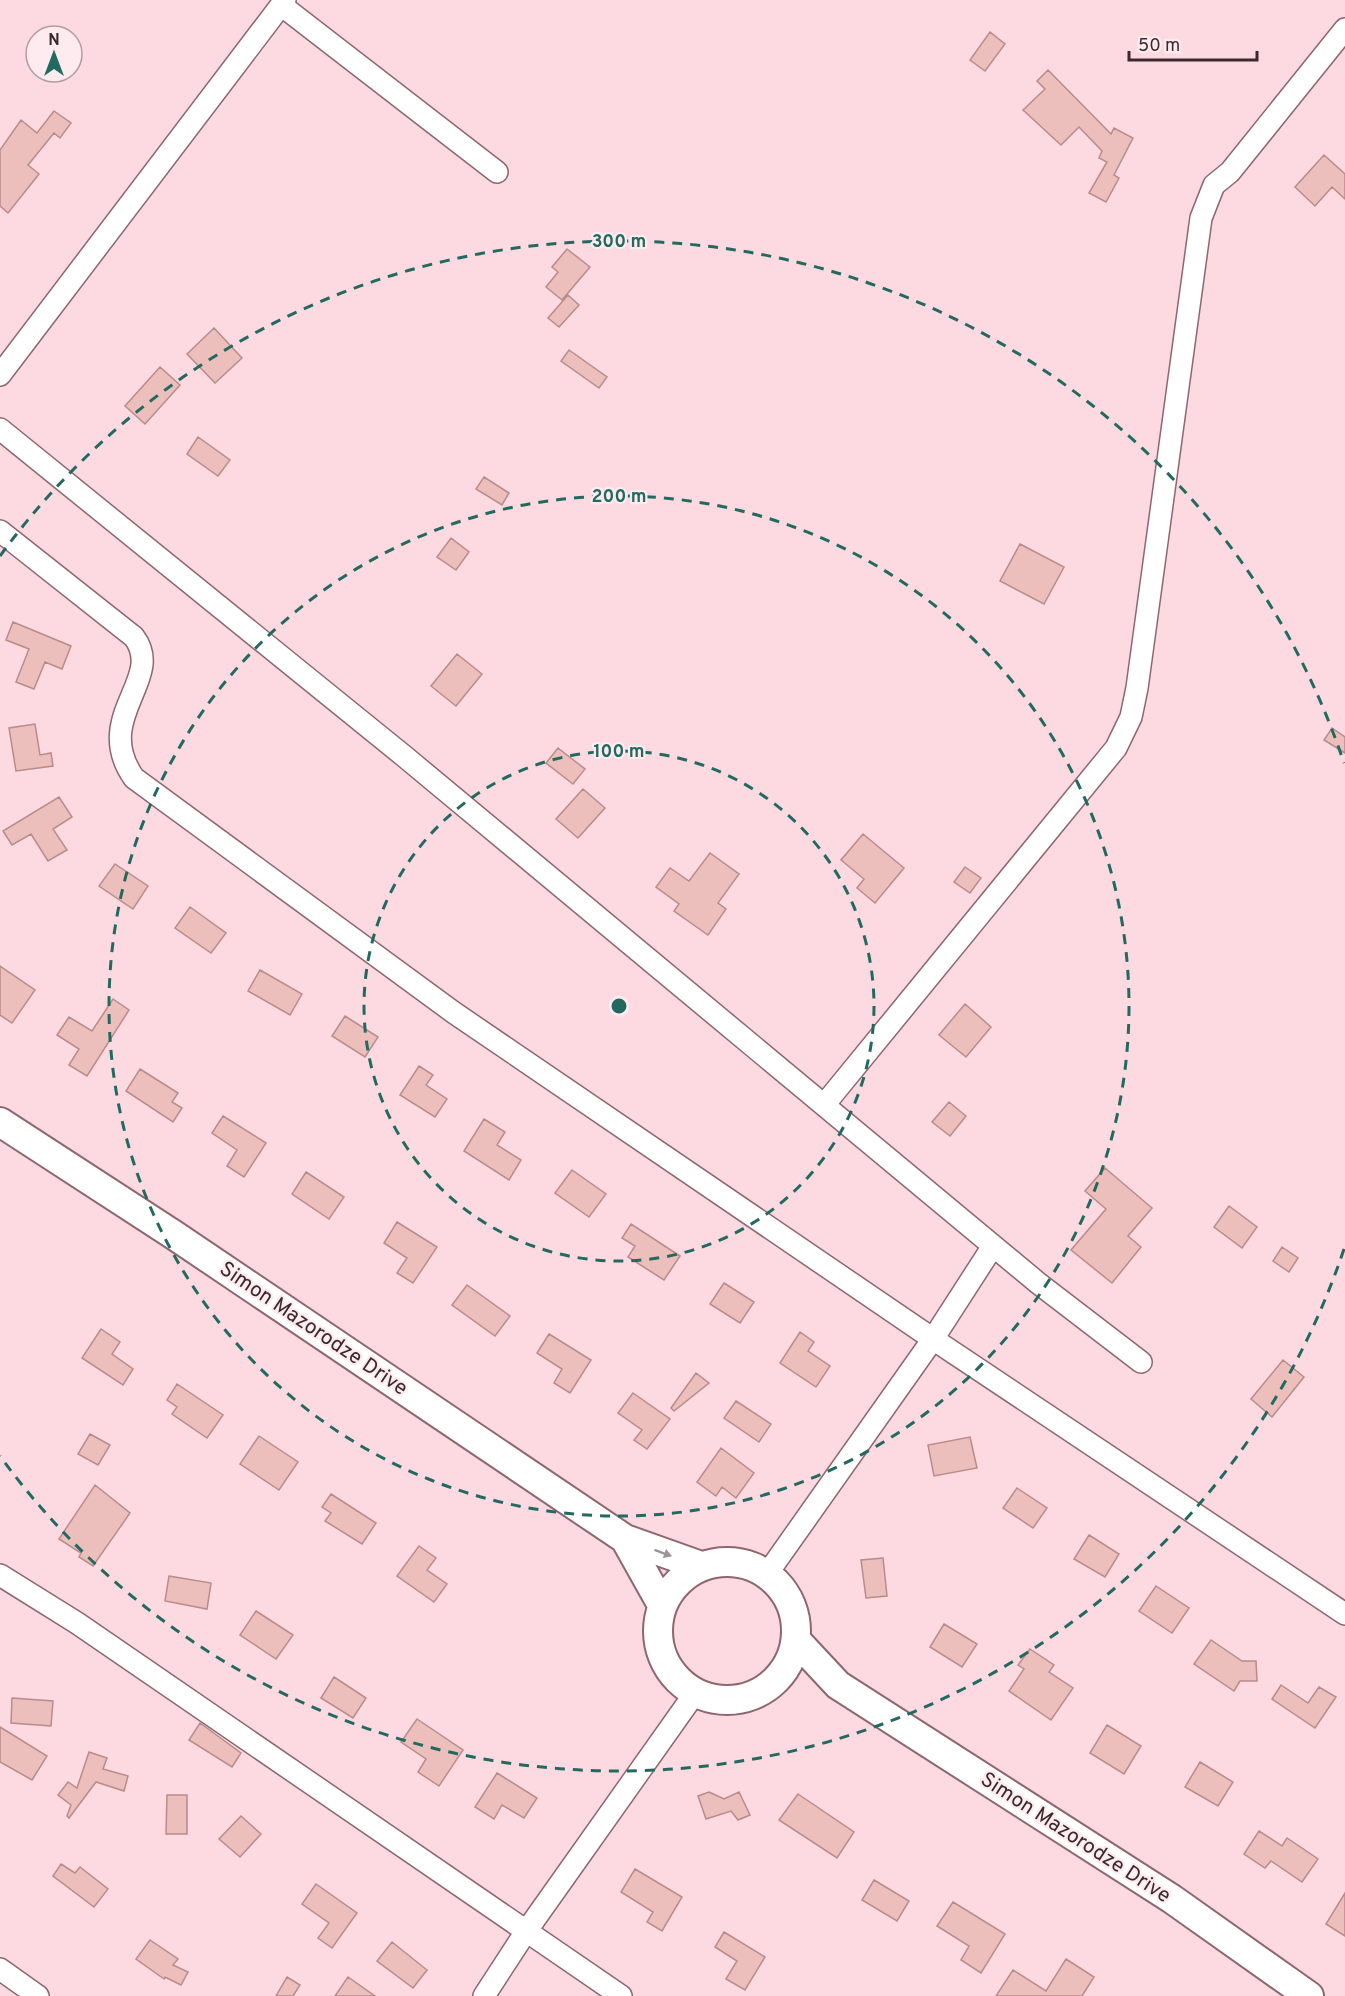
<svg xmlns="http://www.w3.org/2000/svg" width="1345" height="1996" viewBox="0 0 1345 1996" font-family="Overpass,sans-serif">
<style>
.building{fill:#edbfbc;stroke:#b88c8a;stroke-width:1.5}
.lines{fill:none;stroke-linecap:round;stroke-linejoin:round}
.street-casing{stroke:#8e6670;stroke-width:24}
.secondary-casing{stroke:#8e6670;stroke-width:32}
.street{stroke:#fff;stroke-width:21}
.secondary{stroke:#fff;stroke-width:28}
.oneway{fill:#9c9496}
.ring{fill:none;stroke:#226a60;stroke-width:3;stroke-dasharray:10 8}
.labels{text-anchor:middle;stroke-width:4.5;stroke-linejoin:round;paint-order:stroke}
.street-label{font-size:21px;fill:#3a292e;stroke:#feebf0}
.centre{fill:#226a60;stroke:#feebf0;stroke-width:3}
.ring-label{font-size:18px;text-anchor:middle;font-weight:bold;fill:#226a60;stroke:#feebf0;stroke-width:4.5;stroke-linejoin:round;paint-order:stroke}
</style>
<rect width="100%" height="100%" fill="#fdd9e1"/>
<path class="building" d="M990,32L1005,44L985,71L970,60Z
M1048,70L1111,134L1114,128L1133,138L1114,175L1119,178L1106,202L1089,193L1107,162L1099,158L1102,151L1079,127L1061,145L1023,110L1045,89L1037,81Z
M54,111L71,123L60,138L54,133L28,165L39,174L8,213L0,206V150L21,120L37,133Z
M1324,155L1345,174V199L1332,187L1315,206L1295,187Z
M567,249L590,267L562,300L546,287L558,272L552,267Z
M568,295L579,305L559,327L548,318Z
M214,328L242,358L215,383L187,354Z
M569,350L607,377L599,388L561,361Z
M160,367L180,385L145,424L125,406Z
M198,437L230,460L218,476L187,454Z
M484,477L509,493L502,505L476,489Z
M451,538L469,552L456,570L437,557Z
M1020,544L1064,567L1044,604L1000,581Z
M13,622L71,646L62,669L45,662L34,689L16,682L29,649L6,640Z
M457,654L482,674L456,706L431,686Z
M35,724L40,755L51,753L53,766L16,771L9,728Z
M1332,728L1345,737V753L1324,740Z
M558,748L585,769L573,784L546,763Z
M583,789L605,808L578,838L556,819Z
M59,797L72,817L53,829L67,850L48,861L31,834L12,845L3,831Z
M863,834L904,868L875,903L857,888L864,879L841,860Z
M710,853L739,874L718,903L726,909L708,935L674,911L679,904L656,887L670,868L689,881Z
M115,864L148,886L133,909L99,886Z
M965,867L981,878L970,893L954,882Z
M190,907L226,933L211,953L175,928Z
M0,966L35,990L12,1023L0,1015Z
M260,970L302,994L290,1015L248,991Z
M113,999L129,1010L87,1076L69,1065L79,1049L57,1035L69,1017L92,1031Z
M965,1004L991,1027L966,1057L939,1035Z
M345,1016L378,1037L365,1057L332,1036Z
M419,1066L433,1075L426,1085L447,1099L435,1117L400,1095Z
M140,1069L178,1093L172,1102L182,1108L173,1122L126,1091Z
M949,1102L966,1116L950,1136L932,1122Z
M223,1116L266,1143L244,1177L227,1166L237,1150L212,1133Z
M484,1119L505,1132L497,1145L521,1160L509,1180L464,1151Z
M1105,1168L1152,1208L1128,1236L1141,1247L1112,1283L1071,1250L1106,1209L1085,1191Z
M572,1170L606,1194L589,1217L555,1193Z
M306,1172L344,1197L329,1219L292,1194Z
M1229,1206L1257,1227L1242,1248L1214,1227Z
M397,1222L437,1247L413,1283L397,1273L407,1258L384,1243Z
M631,1224L680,1256L664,1280L628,1257L635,1246L622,1238Z
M1282,1247L1298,1258L1289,1272L1273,1261Z
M724,1283L754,1302L740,1323L710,1304Z
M467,1285L510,1316L495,1336L452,1305Z
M101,1329L120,1342L112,1354L133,1369L123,1385L82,1358Z
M800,1332L814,1342L808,1351L830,1366L816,1387L780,1363Z
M549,1334L591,1360L570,1393L554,1383L562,1369L537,1353Z
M1283,1360L1304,1377L1272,1417L1251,1399Z
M696,1373L709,1383L674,1411L671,1408Z
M177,1384L223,1415L207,1438L172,1414L177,1407L167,1400Z
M633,1393L670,1419L647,1449L634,1440L642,1430L618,1413Z
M736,1401L771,1424L759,1442L724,1418Z
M90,1434L110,1445L98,1465L78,1454Z
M259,1436L298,1462L279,1490L240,1464Z
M970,1437L977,1468L934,1476L928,1445Z
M721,1448L754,1473L736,1498L722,1487L716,1496L697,1482Z
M95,1485L130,1513L93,1566L79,1557L81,1553L59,1539Z
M1017,1488L1047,1508L1033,1528L1003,1508Z
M331,1494L376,1523L362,1544L325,1521L331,1513L322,1507Z
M1089,1535L1119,1554L1105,1577L1074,1559Z
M419,1546L436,1558L427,1570L447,1584L434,1602L397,1576Z
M883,1558L887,1596L866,1598L861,1560Z
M169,1576L211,1583L207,1609L165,1601Z
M1156,1586L1189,1608L1172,1633L1139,1611Z
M256,1611L293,1635L276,1659L240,1635Z
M944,1624L977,1644L962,1667L930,1647Z
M1211,1640L1242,1661H1256L1257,1681H1240L1234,1691L1194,1664Z
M1030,1649L1054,1665L1049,1672L1073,1688L1051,1720L1009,1691L1024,1669L1018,1665Z
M334,1677L366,1698L353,1718L321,1698Z
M1281,1685L1308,1703L1319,1687L1336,1697L1315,1728L1272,1699Z
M12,1698L53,1701L51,1726L11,1723Z
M417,1719L463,1750L439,1786L418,1772L426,1759L401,1742Z
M200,1723L241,1753L232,1767L189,1740Z
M1107,1725L1141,1746L1124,1774L1090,1753Z
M0,1727L47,1756L32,1780L0,1762Z
M89,1752L107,1758L103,1769L128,1776L124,1791L96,1782L69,1818L67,1816L71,1805L58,1795L68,1782L77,1788Z
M1200,1762L1233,1782L1218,1806L1185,1787Z
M497,1773L537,1798L524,1818L502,1805L494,1819L475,1807Z
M709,1792L724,1799L739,1792L750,1815L738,1820L731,1811L706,1819L698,1796Z
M798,1794L854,1832L837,1858L779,1820Z
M167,1795H187V1834H166Z
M241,1816L261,1834L240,1857L219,1839Z
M1259,1831L1282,1846L1287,1838L1318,1859L1302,1882L1271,1861L1265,1868L1244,1854Z
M61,1864L75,1873L80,1867L108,1889L94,1907L53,1876Z
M635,1869L682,1897L662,1931L647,1922L653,1912L621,1892Z
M874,1880L909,1901L897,1921L862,1900Z
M316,1884L357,1913L332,1948L318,1938L329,1923L302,1904Z
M1345,1893V1936L1326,1924Z
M953,1902L1005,1934L981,1973L961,1960L969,1946L937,1926Z
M724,1932L765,1957L745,1990L726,1979L737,1961L715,1947Z
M150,1940L178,1959L173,1965L188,1972L181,1985L165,1977L164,1979L136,1959Z
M392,1942L427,1970L413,1988L377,1961Z
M1066,1959L1094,1977L1082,1996H996L1013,1970L1046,1991Z
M287,1977L300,1985L293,1996H276Z
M348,1977L375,1996H335Z"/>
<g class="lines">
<defs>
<path id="street" d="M281,5L497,172
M0,375L285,0
M0,429L404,756L1038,1283L1141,1362
M0,531L134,637C166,679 91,717 134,778L453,1012L933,1339L1345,1614
M824,1105L1116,748L1131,717L1137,688L1201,218L1214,185L1230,172L1345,29
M767,1574L933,1339L993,1246
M0,1575L77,1623L621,1996
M0,1969L38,1996
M484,1996L525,1933L695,1693"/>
<path id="secondary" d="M0,1122L174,1235L625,1539L701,1566
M625,1539L662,1605
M658 1631a69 69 0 1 1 138 0a69 69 0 1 1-138 0Z
M796,1640L838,1685L1172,1899L1309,1996"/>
</defs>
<use href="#street" class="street-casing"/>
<use href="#secondary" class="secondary-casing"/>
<use href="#street" class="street"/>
<use href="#secondary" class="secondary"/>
</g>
<defs><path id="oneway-solid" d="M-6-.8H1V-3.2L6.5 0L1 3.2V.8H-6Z" transform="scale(1.5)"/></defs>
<use class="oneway" href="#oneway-solid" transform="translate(663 1553) rotate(20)"/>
<g class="ring">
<circle cx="619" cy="1006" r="255"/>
<circle cx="619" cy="1006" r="510"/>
<path d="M1344 1249A765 765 0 0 1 0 1456M0 556A765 765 0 0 1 1344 763"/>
</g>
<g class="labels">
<g class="street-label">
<text transform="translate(314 1328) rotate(34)" y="7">Simon Mazorodze Drive</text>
<text transform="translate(1076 1837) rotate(33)" y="7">Simon Mazorodze Drive</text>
</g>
</g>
<circle cx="619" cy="1006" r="9" class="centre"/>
<g class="ring-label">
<text x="619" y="247">300 m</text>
<text x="619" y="502">200 m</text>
<text x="619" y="757">100 m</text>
</g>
<g transform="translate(54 54)"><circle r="28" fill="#feebf0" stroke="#b09da2" stroke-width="1.5"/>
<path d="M0-4.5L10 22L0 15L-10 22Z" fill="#226a60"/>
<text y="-9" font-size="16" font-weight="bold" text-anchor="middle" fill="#3a292e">N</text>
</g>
<path d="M1129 51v9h128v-9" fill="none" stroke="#3a292e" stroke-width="3"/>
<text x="1138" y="51" font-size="18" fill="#3a292e" stroke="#feebf0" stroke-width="4.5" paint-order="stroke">50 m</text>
</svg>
